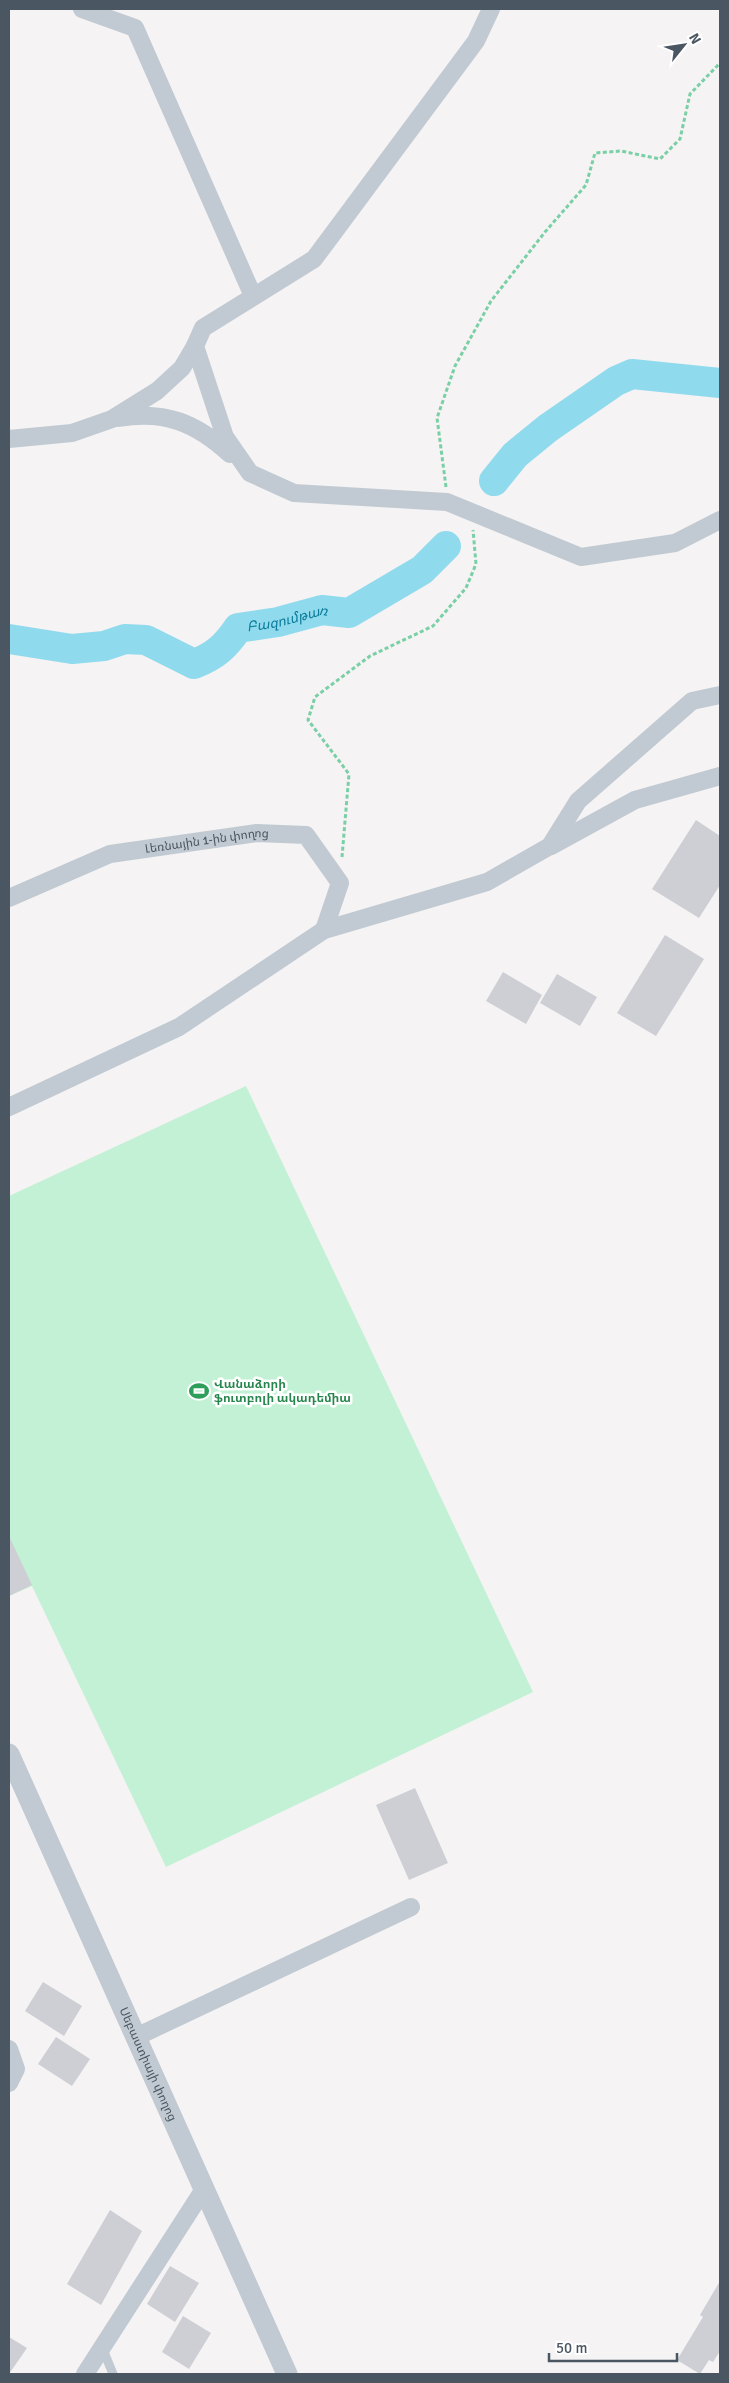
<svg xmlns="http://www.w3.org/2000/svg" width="729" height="2383" viewBox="0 0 729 2383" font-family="Signika,'Noto Sans Armenian',sans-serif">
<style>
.green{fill:#c3f1d5}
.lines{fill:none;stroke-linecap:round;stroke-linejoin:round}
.river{stroke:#90daee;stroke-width:30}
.building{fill:#cdcfd5}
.path{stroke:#7ad0a6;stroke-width:3;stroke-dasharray:4 2.5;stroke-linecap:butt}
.service{stroke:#c1cad2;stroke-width:9}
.minor{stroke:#c1cad2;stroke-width:18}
.tertiary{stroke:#c1cad2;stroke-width:21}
.labels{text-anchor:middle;stroke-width:5;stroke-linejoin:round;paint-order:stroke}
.street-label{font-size:12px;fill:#4a5661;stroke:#fff}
.leisure-label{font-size:12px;font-weight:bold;fill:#27864d;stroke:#fff;text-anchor:start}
.water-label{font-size:14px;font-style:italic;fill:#0c7c9b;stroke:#fff}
</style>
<rect width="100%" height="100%" fill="#f5f3f3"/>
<path class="green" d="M246,1086L533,1692L166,1867L32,1586L9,1596V1196Z"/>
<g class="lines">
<g class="river">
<path d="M494,481L515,455L548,428L616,381L632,374L720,383"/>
<path id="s1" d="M9,639L72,649L104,646L125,639L146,640L194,664C215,656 226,646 238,628L278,622L322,610L349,613L422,570L446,546"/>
</g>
</g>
<path class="building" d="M696,820L720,836V885L699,918L652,889Z
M665,935L704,959L656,1036L617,1013Z
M503,972L542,995L526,1024L486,1001Z
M557,974L597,997L580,1026L540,1003Z
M9,1536L32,1585L9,1596Z
M415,1788L448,1863L409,1880L376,1805Z
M43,1982L82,2006L64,2036L25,2011Z
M56,2037L90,2059L72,2086L38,2064Z
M110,2210L142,2231L101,2305L67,2284Z
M170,2266L199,2283L175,2322L147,2304Z
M720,2281V2351L713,2362L709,2360L700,2374L677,2360L703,2317L700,2315Z
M183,2316L211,2333L189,2369L162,2352Z
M9,2337L27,2348L9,2374Z"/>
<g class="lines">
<path class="path" d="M446,487L437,418L455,366L491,301L545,232L586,185L595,153L621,151L660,159L680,139L690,94L720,63
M342,857L349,774L308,720L315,697L370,656L433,626L466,588L476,564L473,530"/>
<path class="service" d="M102,2347L113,2374"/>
<g class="minor">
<path d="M82,9L135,28L253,296"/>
<path d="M491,9L476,41L314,259L203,328L195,346L225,437L250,473L294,493L447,502L581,557L675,543L720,520"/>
<path d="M119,418C165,410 196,423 230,454"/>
<path d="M9,439L72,433L112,419L157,391L182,368L195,346"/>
<path d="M551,846L635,800L720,776"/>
<path id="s2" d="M9,898L110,854L257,833L306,835L340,883L324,930"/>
<path d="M9,1107L179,1027L324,930L487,882L550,846L578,801L692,701L720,695"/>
<path d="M136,2037L411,1907"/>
<path d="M9,2049L16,2069L9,2083"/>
<path d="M85,2374L204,2189"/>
</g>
<path class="tertiary" id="s3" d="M9,1754L287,2374"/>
</g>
<defs>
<symbol id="stadium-bare" viewBox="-9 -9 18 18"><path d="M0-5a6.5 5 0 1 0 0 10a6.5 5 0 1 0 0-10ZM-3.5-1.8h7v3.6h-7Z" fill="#2e9e5b" stroke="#fff" stroke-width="2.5" paint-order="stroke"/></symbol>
</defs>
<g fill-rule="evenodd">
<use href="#stadium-bare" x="185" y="1377" width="28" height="28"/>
</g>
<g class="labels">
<g class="street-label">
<text dy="4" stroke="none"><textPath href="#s2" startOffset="208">Լեռնային 1-ին փողոց</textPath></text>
<text dy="4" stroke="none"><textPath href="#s3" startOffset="340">Սեբաստիայի փողոց</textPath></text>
</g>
<g class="leisure-label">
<text x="214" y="1388">Վանաձորի<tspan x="214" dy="14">ֆուտբոլի ակադեմիա</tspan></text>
</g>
<g class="water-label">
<text dy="5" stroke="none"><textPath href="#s1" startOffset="301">Բազումթառ</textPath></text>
</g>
</g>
<rect width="729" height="2383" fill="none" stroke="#4a5661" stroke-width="20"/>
<g transform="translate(684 45) rotate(60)" stroke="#ffffff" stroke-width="4" paint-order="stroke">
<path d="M0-4L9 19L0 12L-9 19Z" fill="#4a5661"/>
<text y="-8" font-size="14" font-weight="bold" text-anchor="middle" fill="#4a5661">N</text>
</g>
<path d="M549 2353v8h128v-8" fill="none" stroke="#4a5661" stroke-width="2.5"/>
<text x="556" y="2353" font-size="15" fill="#4a5661" stroke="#ffffff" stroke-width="4" paint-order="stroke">50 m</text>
</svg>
